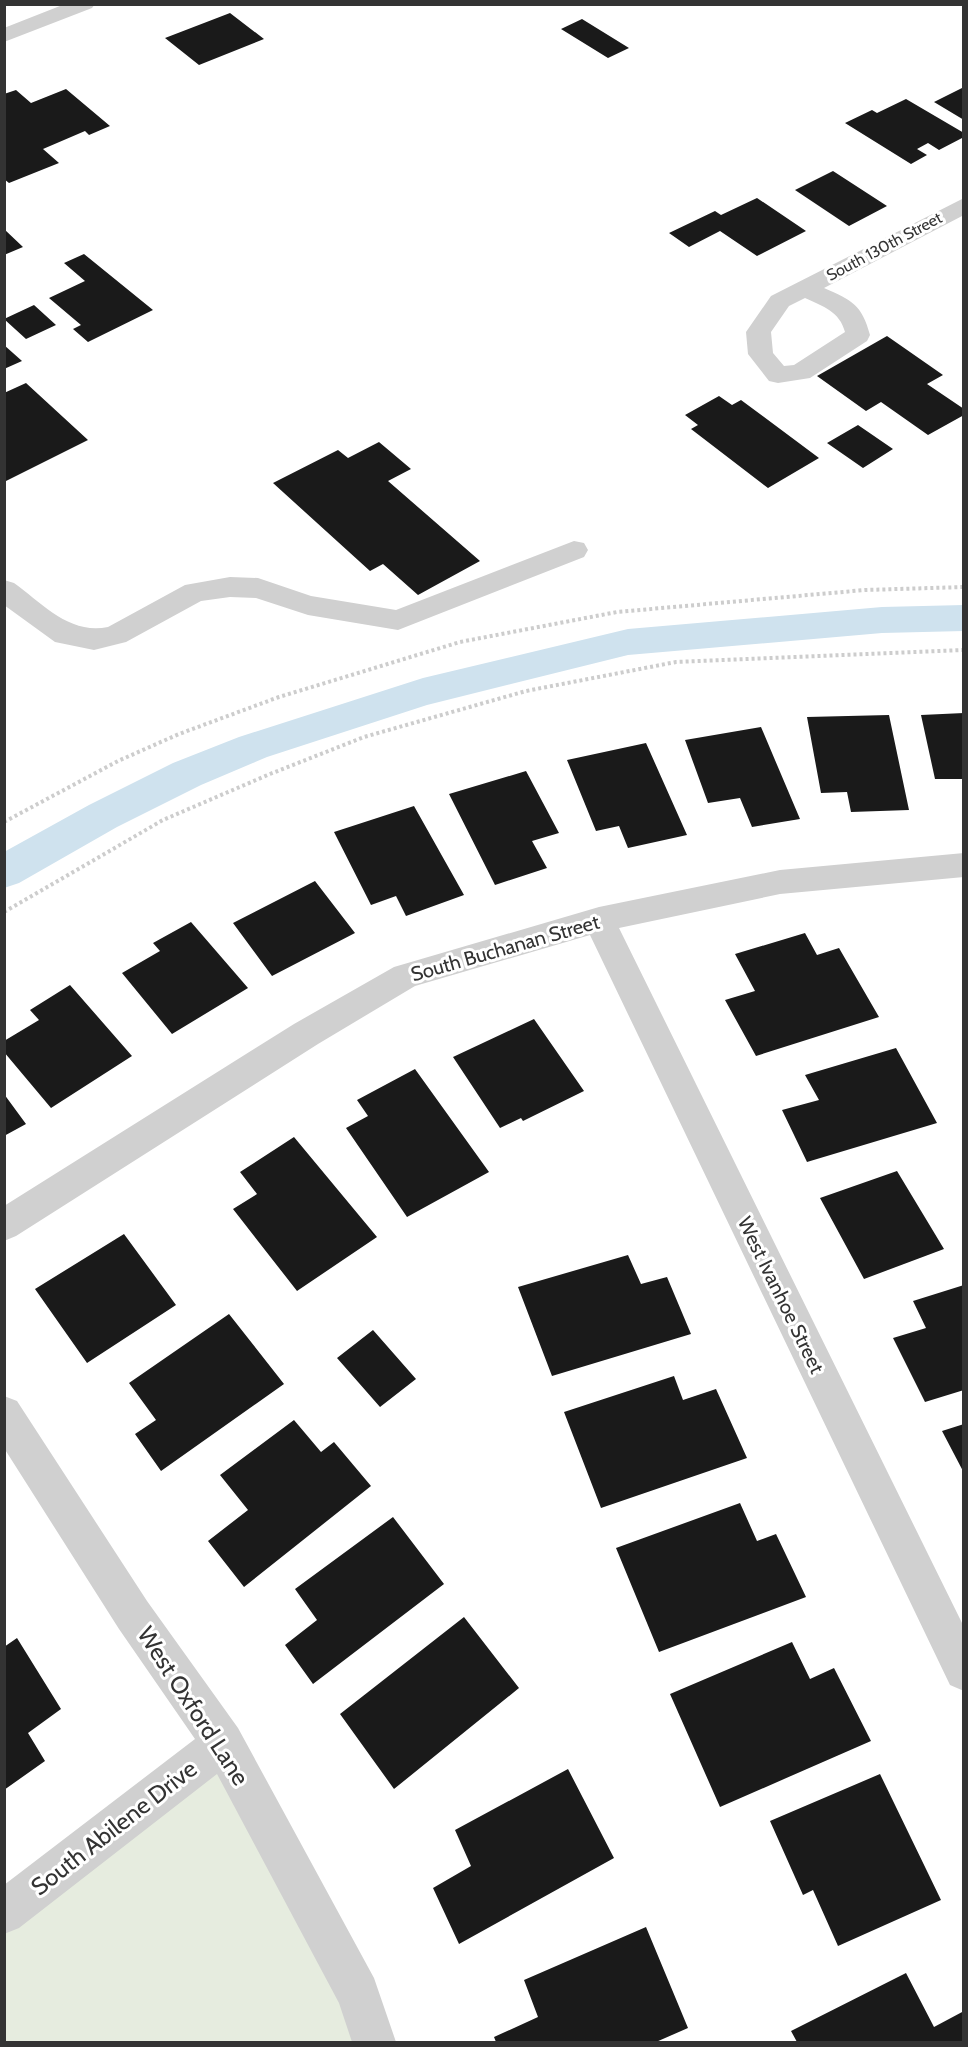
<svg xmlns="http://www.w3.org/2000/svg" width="968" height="2047" viewBox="0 0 968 2047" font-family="Cabin,sans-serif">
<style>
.green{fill:#e6ecdf}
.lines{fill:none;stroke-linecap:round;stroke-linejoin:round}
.canal{fill:#cfe2ee;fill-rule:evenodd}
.building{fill:#1a1a1a}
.path{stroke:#cdcdcd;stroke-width:4;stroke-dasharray:3 3;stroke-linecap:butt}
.minor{fill:#d0d0d0;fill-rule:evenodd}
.labels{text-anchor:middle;stroke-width:6;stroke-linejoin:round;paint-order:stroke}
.far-street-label{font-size:16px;fill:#333;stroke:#fff}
.street-label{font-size:20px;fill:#333;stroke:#fff}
.near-street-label{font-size:24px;fill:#333;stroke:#fff}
</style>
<rect width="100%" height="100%" fill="#fff"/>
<path class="green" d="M223,1743L358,1994L374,2042H5V1913Z"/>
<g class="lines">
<path class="canal" d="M964,605V631L882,633L628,655L427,705L267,757L201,785L117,827L19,883L4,888V852L89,805L173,763L239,737L423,678L628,629L882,607Z"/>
</g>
<path class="building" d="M230,13L264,39L199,65L165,38Z
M582,19L629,48L608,58L561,29Z
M964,87V120L934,102Z
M66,89L110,126L89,135L85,131L43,149L59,163L9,183L4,179V94L16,90L31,103Z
M906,99L964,133V137L939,150L928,143L917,149L927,155L911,164L845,123L872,110L877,113Z
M833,171L887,206L849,226L795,190Z
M757,198L806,231L757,256L720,231L689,247L669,233L715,211L721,215Z
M4,229L23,247L4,255Z
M84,254L153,310L88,342L73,329L81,325L49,298L85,281L64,263Z
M34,305L56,325L26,339L4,319Z
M887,336L943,375L927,384L964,409V415L928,435L881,402L866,411L817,376Z
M4,345L22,361L4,369Z
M26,383L88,440L4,482V393Z
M719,396L732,405L741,400L819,458L768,488L691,429L698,425L685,415Z
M858,425L893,449L863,468L827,443Z
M379,442L411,469L388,481L480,561L418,595L383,564L370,571L273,483L338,450L348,458Z
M964,713V779H935L921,715Z
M889,715L909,810L851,812L847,792L821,793L807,717Z
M761,727L800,819L752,827L740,798L708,803L685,740Z
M646,743L687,835L628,848L619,826L596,831L567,760Z
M526,771L559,833L532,841L547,868L495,885L449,794Z
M414,806L464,895L406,916L396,896L371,905L334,832Z
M315,881L355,933L272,976L233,923Z
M191,922L248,988L172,1034L122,973L160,951L153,943Z
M805,933L817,955L839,948L879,1017L756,1056L725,1000L755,991L735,954Z
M70,985L132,1056L51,1108L4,1052V1041L39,1020L30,1010Z
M534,1019L584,1091L523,1121L521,1118L500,1128L453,1057Z
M896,1048L937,1123L807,1162L782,1110L819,1100L805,1075Z
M415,1069L489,1172L407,1217L346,1128L368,1116L357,1100Z
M4,1094L26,1124L4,1136Z
M294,1137L377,1237L297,1291L233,1209L257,1194L240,1172Z
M897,1171L944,1249L864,1279L820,1198Z
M124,1234L176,1305L87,1363L35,1289Z
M628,1255L641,1284L667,1277L691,1334L552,1376L518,1287Z
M964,1285V1390L925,1402L893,1338L926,1328L913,1301Z
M229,1314L284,1384L161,1471L135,1434L156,1420L129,1383Z
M373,1330L416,1379L380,1407L337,1358Z
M674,1376L683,1400L716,1389L747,1458L601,1508L564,1412Z
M294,1420L321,1452L334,1442L371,1486L244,1587L208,1541L248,1510L220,1475Z
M964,1424V1473L942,1431Z
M740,1503L757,1541L776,1534L806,1597L659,1652L616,1548Z
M393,1517L444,1584L313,1684L285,1645L317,1620L295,1589Z
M464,1617L519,1688L394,1789L340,1714Z
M17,1638L61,1709L28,1733L45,1761L4,1790V1647Z
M792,1642L810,1679L834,1668L871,1741L720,1807L670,1694Z
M568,1769L614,1858L459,1944L433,1888L471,1866L455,1830Z
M880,1774L941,1900L838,1946L813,1890L803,1895L770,1821Z
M646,1927L688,2028L656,2042H496L494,2037L538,2017L524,1980Z
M906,1973L934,2027L964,2011V2042H797L791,2031Z"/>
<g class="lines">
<path class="path" d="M4,822L118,761L179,734L279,697L460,642L617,612L865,590L964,587
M4,912L163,820L270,774L364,737L526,691L676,662L964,650"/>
<path class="minor" d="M65,4H95L92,8L4,42V28Z
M964,198V215L824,288C852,300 862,305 870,335L867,341L810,378L778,383L769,381L748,354L746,332L771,296ZM805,298C823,306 840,312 845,332L794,365L784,366L773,353L771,332L789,306Z
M574,541L584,543L588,550L584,557L398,630L308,615L256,598L230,597L201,601L126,642L94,650L55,642L4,605V580L14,583C43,604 70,635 108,627L185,585L230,577L258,578L311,596L396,610Z
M964,853V877L780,894L619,928L964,1627V1691L950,1685L590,935L415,986L318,1044L16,1236L4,1241V1206L294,1024L394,967L599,907L780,870Z
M4,1396L17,1401L147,1601L238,1728L374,1978L396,2042H352L339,2003L217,1774L19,1928L4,1934V1885L195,1739L119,1629L4,1448Z"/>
</g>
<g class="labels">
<g class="far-street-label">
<text transform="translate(884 246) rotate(-28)" y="6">South 130th Street</text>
</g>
<g class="street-label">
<text transform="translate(505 948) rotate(-16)" y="7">South Buchanan Street</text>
<text transform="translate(781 1295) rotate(64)" y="7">West Ivanhoe Street</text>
</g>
<g class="near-street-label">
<text transform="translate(193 1706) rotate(57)" y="8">West Oxford Lane</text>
<text transform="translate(114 1828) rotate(-38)" y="8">South Abilene Drive</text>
</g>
</g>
<rect width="968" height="2047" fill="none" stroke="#333333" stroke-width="12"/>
</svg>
